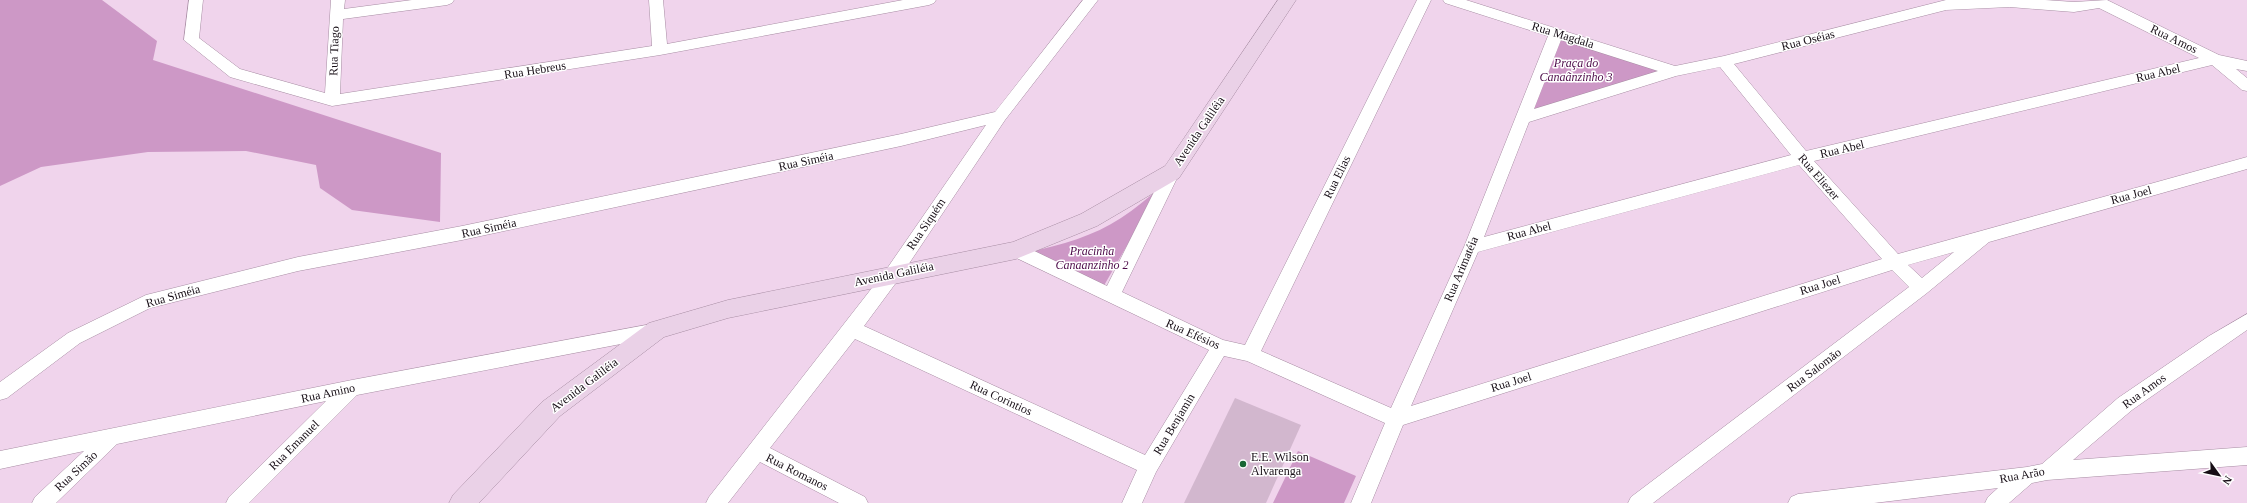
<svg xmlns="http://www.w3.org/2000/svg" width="2247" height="503" viewBox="0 0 2247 503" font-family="Georgia,serif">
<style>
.green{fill:#cd98c6}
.building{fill:#d2b7ce}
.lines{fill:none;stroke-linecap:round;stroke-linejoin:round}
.street-casing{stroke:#a78da3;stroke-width:1}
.secondary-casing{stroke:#a78da3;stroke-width:1}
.street{fill:#fff;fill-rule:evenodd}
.secondary{fill:#ead1e7;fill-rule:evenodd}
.poi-dot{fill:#196634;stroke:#fff;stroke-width:1.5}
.labels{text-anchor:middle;stroke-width:3;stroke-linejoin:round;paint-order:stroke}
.street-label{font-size:12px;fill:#170e16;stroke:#fff}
.park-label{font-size:12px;font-style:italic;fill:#4c0a48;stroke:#fff}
.poi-label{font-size:12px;fill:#170e16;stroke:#fff;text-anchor:start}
</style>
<rect width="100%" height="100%" fill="#f0d4ec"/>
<path class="green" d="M0,0H102L157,41L153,60L441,153L440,222L352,210L320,188L316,165L246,151L148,152L41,167L0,186Z
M1559,37L1662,71L1530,112Z
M1160,188L1102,289L1029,252C1061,245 1094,236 1121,218C1135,209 1147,198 1160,188Z
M1298,451L1356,476L1344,503H1273Z"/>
<path class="building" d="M1235,398L1301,425L1266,503H1184Z"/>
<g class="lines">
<defs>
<path id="street" d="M189,0H203L199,38L240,69L325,93L331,0H345L344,9L412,0H454L452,3L447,5L343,19L340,94L652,46L649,0H663L667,44L903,0H936L934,3L929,5L660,55L332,106L230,77L184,40Z
M1083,0H1098L1005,120L898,280L864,326L1145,455L1209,350L1010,255L1008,250L1010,245L1016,243L1022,245L1107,286L1166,168L1172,166L1178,168L1180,172L1122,292L1223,340L1245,345L1417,0H1431L1261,351L1391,408L1464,247L1548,36L1445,3L1443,0H1466L1675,66L1724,56L1946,0H2045L2074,2L2107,0L2219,55L2247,61V71L2236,69L2247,78V91L2242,90L2212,65L1814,161L1898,254L2247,157V169L1989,242L1927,293L1653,503H1628L1631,497L1909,287L1892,270L1403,425L1371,503H1351L1385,423L1247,361L1224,356L1156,472L1142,503H1122L1137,470L855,339L770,448L865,497L868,503H839L760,462L728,503H706L709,497L886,270L986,125L901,146L462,240L298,271L150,308L80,343L7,398L0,400V382L68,333L146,295L298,257L462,226L901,134L995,112ZM2010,7L2074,12L2099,8L2199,58L1806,151L1734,64L1946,10ZM1561,40L1658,71L1534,109ZM1720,67L1791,155L1484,237L1529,122L1676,76ZM1799,165L1882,259L1411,406L1478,252ZM1954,252L1922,278L1908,265Z
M2247,314V330L2132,410L2073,460L2247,447V465L2047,480L2032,483L2009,503H1985L1988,497L1998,488L1874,503H1788L1791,497L1798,494L2027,467L2042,464L2118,398L2209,336Z
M657,323L663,325L666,330L663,335L657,337L357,395L249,503H226L229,497L326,401L117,444L56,503H32L35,497L84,451L0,469V451L352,380Z"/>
<path id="secondary" d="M1278,0H1296L1179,178L1097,226L1016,259L728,318L664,337L560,416L479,503H449L453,495L542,402L649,323L728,300L1013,242L1081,214L1165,166Z"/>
</defs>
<use href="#street" class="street-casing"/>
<use href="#secondary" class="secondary-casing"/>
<use href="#street" class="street"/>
<use href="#secondary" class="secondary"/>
</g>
<circle class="poi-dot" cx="1243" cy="464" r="4"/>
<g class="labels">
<g class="street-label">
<text transform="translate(1563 35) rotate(17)" y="4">Rua Magdala</text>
<text transform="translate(2174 39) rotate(26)" y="4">Rua Amos</text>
<text transform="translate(1808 40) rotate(-14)" y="4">Rua Oséias</text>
<text transform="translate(334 51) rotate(-88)" y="4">Rua Tiago</text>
<text transform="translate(535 70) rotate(-9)" y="4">Rua Hebreus</text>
<text transform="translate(2158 73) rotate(-13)" y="4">Rua Abel</text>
<text transform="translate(1199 131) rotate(-56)" y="4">Avenida Galiléia</text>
<text transform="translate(1842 149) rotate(-13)" y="4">Rua Abel</text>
<text transform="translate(806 161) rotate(-12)" y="4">Rua Siméia</text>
<text transform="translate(1337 177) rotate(-64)" y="4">Rua Elias</text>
<text transform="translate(1819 177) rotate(49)" y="4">Rua Eliezer</text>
<text transform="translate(2131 195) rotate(-15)" y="4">Rua Joel</text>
<text transform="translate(926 224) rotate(-56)" y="4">Rua Siquém</text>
<text transform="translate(489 228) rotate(-12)" y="4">Rua Siméia</text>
<text transform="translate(1529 231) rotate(-15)" y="4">Rua Abel</text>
<text transform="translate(1461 269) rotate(-67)" y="4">Rua Arimatéia</text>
<text transform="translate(894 274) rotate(-12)" y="4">Avenida Galiléia</text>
<text transform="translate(1820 285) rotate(-17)" y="4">Rua Joel</text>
<text transform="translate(173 296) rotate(-16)" y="4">Rua Siméia</text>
<text transform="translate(1193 334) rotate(24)" y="4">Rua Efésios</text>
<text transform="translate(1814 370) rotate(-37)" y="4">Rua Salomão</text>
<text transform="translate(1511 382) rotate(-17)" y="4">Rua Joel</text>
<text transform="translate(584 385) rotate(-37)" y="4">Avenida Galiléia</text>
<text transform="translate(2144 391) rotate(-36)" y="4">Rua Amos</text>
<text transform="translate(328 393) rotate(-12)" y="4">Rua Amino</text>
<text transform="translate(1001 398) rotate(25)" y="4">Rua Corintios</text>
<text transform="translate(1174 424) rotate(-59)" y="4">Rua Benjamin</text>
<text transform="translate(294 445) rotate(-45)" y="4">Rua Emanuel</text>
<text transform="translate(76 471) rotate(-43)" y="4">Rua Simão</text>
<text transform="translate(797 472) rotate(27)" y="4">Rua Romanos</text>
<text transform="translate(2022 475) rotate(-10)" y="4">Rua Arão</text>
</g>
<g class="park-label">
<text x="1576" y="67">Praça do<tspan x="1576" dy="14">Canaãnzinho 3</tspan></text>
<text x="1092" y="255">Pracinha<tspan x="1092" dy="14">Canaanzinho 2</tspan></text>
</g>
<g class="poi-label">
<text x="1251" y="461">E.E. Wilson<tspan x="1251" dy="14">Alvarenga</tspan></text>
</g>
</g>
<g transform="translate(2219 475) rotate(123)" stroke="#ffffff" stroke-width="3" paint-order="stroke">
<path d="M0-3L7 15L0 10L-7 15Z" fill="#170e16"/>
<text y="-6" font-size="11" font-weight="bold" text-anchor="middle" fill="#170e16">N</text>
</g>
</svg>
